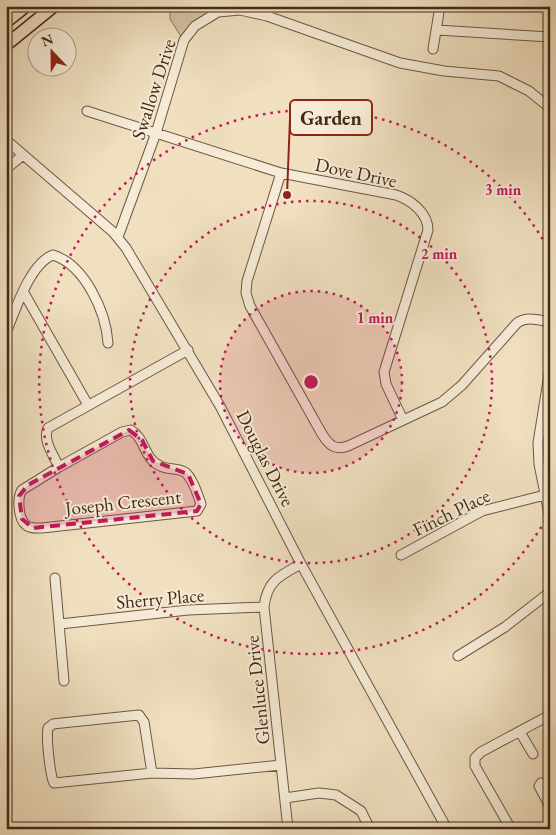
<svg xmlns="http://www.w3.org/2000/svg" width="556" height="835" viewBox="0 0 556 835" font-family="'EB Garamond',serif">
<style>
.green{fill:#d3c1a3;stroke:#8b755e}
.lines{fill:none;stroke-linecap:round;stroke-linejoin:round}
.minor-casing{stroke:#6e5742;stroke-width:11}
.major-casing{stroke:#432918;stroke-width:14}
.minor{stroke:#f5ebd6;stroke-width:9}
.major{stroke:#f0e0c0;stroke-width:11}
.marked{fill:#c2185b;fill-opacity:0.2;stroke:#c2185b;stroke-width:4;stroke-dasharray:10 6;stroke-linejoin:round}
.ring{fill:none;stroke:#c2185b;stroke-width:2.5;stroke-dasharray:2.5 5}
.labels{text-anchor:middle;stroke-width:4;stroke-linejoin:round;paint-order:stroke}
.street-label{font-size:19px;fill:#432918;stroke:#f5ebd6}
.centre{fill:#c2185b;stroke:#f5ebd6;stroke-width:2.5}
.ring-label{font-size:15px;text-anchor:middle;font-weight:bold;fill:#c2185b;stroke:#f5ebd6;stroke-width:4;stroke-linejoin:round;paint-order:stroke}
.leader{fill:none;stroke:#8f2418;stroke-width:2}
.callout-dot{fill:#8f2418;stroke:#f5ebd6;stroke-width:2}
.callout{fill:#f5ebd6;stroke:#8f2418;stroke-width:2}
.callout-label{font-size:20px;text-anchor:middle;font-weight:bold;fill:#432918}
</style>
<rect width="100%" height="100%" fill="#f0e0c0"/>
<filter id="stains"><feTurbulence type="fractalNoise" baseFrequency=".004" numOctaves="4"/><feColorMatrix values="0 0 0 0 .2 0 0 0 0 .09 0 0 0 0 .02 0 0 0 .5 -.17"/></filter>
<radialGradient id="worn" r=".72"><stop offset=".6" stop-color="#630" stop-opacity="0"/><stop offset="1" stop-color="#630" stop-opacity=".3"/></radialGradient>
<path class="green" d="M199,6H205L209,12L195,22L182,36L180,35L170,19V9L183,12Z"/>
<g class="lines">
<defs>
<path id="minor" d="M267,16L268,6
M437,30L550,37
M433,49L440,6
M87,111L281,173L396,195C411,200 428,213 428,230L384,372L386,384L403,420
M6,140L113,232L126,248L220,406L301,564L447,829
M6,169L23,155
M281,173L247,281L246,293L250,306L322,434C329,445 335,451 348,446L442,402L462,385L517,323C527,316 538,320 550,322
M118,237L156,133L184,40L195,26L218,12L240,10L267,16L400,63L444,71L499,76L529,91L550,108
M24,293L88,405
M6,333C15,311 30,263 53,255C85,265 106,312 108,343
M550,368L538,443L539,464L550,519
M6,396L7,401
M131,430C143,438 143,449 151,459C163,473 178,466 186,473C193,479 197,493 200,501L201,504L197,511L42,528C37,528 30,529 26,525C18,519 17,497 22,490L59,467L122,432Z
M59,467C54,456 42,440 48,428L188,350
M401,555L482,511L545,495
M55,578L64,681
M60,624L188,610L264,607
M458,656L505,627L550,592
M520,732L533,754
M152,773L54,783C50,776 46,737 48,728L53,724L62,723L139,715L144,722L152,773L194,774L281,765
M550,783H541L539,786L550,807
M285,798L319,793L336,795L361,811L370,829
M288,829L264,607C267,581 279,576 301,564
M511,829L475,766V758L481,752L550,715"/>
<path id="major" d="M6,22L26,6
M6,45L54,6"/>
</defs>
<use href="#minor" class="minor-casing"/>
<use href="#major" class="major-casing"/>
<use href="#minor" class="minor"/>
<use href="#major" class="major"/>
</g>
<path class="marked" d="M129,430L142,440L153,461L188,474L201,504L197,511L33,528L22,519L19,496L28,485Z"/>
<circle cx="311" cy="382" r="91" fill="#c2185b" fill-opacity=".12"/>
<g class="ring">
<circle cx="311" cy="382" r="91"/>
<circle cx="311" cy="382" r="181"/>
<path d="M549 514A272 272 0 1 1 549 250"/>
</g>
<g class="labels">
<g class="street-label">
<text transform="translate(153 89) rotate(-72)" y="7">Swallow Drive</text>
<text transform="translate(356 172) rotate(12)" y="7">Dove Drive</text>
<text transform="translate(266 458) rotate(63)" y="7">Douglas Drive</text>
<text transform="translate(123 502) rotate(-6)" y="7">Joseph Crescent</text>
<text transform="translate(451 512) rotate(-26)" y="7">Finch Place</text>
<text transform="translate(160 598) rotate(-5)" y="7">Sherry Place</text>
<text transform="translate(257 690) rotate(-96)" y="7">Glenluce Drive</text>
</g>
</g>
<circle cx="311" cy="382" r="8" class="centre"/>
<g class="ring-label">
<text x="503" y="195">3 min</text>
<text x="439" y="259">2 min</text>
<text x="375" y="323">1 min</text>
</g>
<path class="leader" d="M287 195L290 118"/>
<circle class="callout-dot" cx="287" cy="195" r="5"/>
<rect class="callout" x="290" y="100" width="82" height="35" rx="5"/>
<g class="callout-label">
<text x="331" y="125">Garden</text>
</g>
<rect width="556" height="835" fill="none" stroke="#f0e0c0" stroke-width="25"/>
<rect x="8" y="8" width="541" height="820" fill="none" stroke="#432918" stroke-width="2.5"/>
<rect x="12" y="12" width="531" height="810" fill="none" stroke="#432918"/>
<g transform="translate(52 52) rotate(338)"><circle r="24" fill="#f5ebd6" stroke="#ae9d8a"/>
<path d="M0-4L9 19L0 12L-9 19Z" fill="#8f2418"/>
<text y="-8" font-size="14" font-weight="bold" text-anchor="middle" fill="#432918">N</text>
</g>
<rect width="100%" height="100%" filter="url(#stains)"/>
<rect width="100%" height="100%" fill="url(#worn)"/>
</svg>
